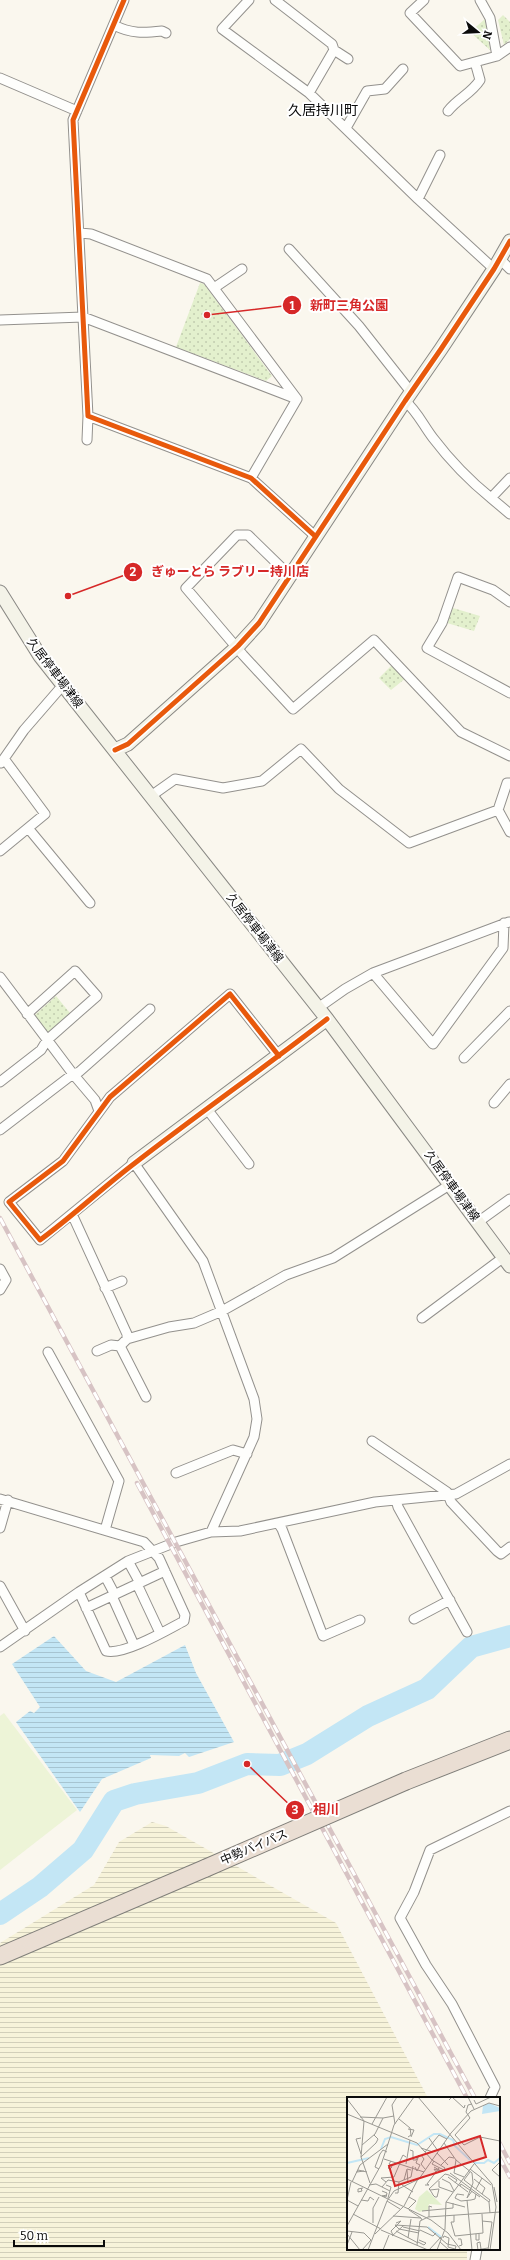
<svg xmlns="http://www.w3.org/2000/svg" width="510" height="2260" viewBox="0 0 510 2260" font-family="Bitter,'Noto Sans JP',serif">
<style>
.farmland{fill:url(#farmland-rules)}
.grass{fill:url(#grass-dots)}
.pitch{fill:#edf4d7}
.water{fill:url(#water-rules)}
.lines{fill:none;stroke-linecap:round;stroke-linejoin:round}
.river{stroke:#c3e6f5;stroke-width:22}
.street-casing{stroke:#93918d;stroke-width:11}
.secondary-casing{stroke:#898884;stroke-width:15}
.highway-casing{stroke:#807f7a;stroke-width:19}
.street{stroke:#fefefc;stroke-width:9}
.secondary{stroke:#f4f3e8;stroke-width:13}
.highway{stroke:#eaded3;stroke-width:17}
.rail-casing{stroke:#d7c3c4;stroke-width:4.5}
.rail{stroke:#fff;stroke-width:3;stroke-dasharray:9;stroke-linecap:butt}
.highway-bridge-casing{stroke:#807f7a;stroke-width:19;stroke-linecap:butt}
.highway-bridge{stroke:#eaded3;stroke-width:17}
.cycleway-casing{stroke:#fff;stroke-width:8}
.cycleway{stroke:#e8590c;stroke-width:5}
.labels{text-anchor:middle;stroke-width:4;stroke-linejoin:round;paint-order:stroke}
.street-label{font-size:12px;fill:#0b0b0b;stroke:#fff}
.quarter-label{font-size:14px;fill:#0b0b0b;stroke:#fff}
.inset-river{fill:none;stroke:#c3e6f5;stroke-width:2}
.inset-road{fill:none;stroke:#9a9993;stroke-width:1}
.view{fill:#d62828;fill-opacity:0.15;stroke:#d62828;stroke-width:2}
.inset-edge{fill:none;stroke:#0b0b0b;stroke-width:2}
.leader{fill:none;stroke:#d62828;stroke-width:1.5}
.callout-dot{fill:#d62828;stroke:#fff;stroke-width:1.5}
.mark-label{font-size:12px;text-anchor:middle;font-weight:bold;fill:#fff}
.callout-label{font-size:13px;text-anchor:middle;font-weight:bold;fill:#d62828;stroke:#fff;stroke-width:4;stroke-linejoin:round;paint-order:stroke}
</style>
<defs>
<pattern id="farmland-rules" width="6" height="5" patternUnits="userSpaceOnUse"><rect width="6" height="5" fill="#f7f3da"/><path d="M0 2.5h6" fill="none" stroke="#d2cfba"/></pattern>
<pattern id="grass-dots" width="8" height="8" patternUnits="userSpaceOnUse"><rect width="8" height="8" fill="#e3f0cd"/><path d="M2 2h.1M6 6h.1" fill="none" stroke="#c1ccaf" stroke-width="1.8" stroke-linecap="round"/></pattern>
<pattern id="water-rules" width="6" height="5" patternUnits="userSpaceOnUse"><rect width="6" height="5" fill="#c3e6f5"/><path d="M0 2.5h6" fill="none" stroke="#a6c4d1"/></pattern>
</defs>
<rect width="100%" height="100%" fill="#faf7ee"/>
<path class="farmland" d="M152,1822L166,1826L336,1923L428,2098H348V2249H467V2260H0V1943L94,1885L119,1842Z"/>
<path class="grass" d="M503,15L510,22V39L504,45L498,20Z
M485,19L490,50L470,32Z
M200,283L204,284L272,376L266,381L176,347Z
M453,608L480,616L474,631L447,623Z
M393,664L406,678L391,690L379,678Z
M56,996L70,1013L48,1033L35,1015Z"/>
<path class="pitch" d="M4,1713L77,1810L0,1870V1716Z"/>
<path class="water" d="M54,1636L86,1671L116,1682L185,1645L196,1673L234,1742L189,1757L185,1753L179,1756L150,1755L151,1758L102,1779L80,1812L16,1722L30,1711L34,1713L40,1707L12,1664Z"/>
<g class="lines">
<path class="river" d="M0,1914L40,1887L83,1850L114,1801L135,1794L198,1783L247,1764L280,1765L307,1754L368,1716L427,1689L471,1647L510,1636"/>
<defs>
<path id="street" d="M124,0L73,120L88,416L251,478L315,536
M249,0L222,29L309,93L418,199L494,269
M275,0L332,44L334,50L309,93
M424,0L410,13L460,66L497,56L510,47
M480,0L490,18L497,56
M114,25C131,34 144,33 162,31L166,33
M334,50L348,59
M0,78L77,111
M448,111C458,98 471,94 480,80L475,62
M346,128L367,91L385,89L403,69
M418,199L440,155
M80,233L91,234L207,279L297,399L251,478
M289,249L359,326L411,392
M500,259L510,269
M214,288L242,269
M0,320L83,317L297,399
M405,401C417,411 423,425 433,438C449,459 470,481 491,498L510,478
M87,440L88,416
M491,498L510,514
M289,575L248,535H237L186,588L243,655L293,709L374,640L461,732L510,756
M510,602L493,590L458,577L442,623L427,648L510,693
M1,763L24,730L63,685
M510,783H507L498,810L510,832
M151,796L175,779L223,788L262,781L301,749L339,789L409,843L498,810
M28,828L90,903
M0,851L45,814L5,760
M373,973L433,1044L503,948L504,923
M0,977L73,1074L95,1100L99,1111
M318,1008L345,989L373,973L509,922
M464,1058L510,1011
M0,1082L41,1050L47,1040L97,996L75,971L27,1014
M494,1103L510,1084
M207,1109L249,1164
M0,1130L73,1074L79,1072L150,1009
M72,1214L127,1334V1339
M478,1222L510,1199
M0,1269L6,1280L0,1290
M105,1288L122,1281
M422,1318L504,1257
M120,1346L146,1397
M97,1351L111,1345L120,1346L127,1339L169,1327L194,1323L222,1311L286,1275L333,1258L451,1184
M48,1352L119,1481L105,1530
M372,1441L447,1492L451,1502L497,1551L501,1554L510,1547
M176,1473L233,1450L247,1454
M0,1499L144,1542L159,1558L185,1615L184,1621C167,1630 123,1656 106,1651L79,1592
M396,1500L398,1507L467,1632
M278,1523L282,1529L323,1636L360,1620
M0,1528L8,1500
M211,1532L254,1437L257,1419L254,1399L203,1261L134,1163L40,1240L9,1202L63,1161L110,1097L230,994L279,1056
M128,1561L140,1583
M105,1576L115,1595
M137,1584L160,1633
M0,1586L25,1631
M112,1596L134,1645
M86,1608L165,1571
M414,1619L450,1600
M0,1647L79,1592L128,1561L176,1542L211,1532L240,1531L375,1502L456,1494L510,1464
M490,2098L495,2087L452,2004L426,1965L400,1918L414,1892L430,1850L510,1811
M475,2260L477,2249"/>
<path id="secondary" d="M0,592L40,656L327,1019L510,1266
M115,750L128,744L238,646L259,623L405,401L441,349L494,269L510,241
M134,1163L327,1019"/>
<path id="highway" d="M406,1781L510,1740
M0,1956L206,1868"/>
</defs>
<use href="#street" class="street-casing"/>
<use href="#secondary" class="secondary-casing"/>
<use href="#highway" class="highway-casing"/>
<use href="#street" class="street"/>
<use href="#secondary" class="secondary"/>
<use href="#highway" class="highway"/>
<defs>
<path id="rail" d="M0,1218L475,2098
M137,1483L467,2098
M499,2142L510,2163
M499,2157L510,2177"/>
</defs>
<use href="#rail" class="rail-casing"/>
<use href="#rail" class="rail"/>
<defs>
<path id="highway-bridge" d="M206,1868L406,1781"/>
</defs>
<use href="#highway-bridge" class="highway-bridge-casing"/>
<use href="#highway-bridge" class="highway-bridge"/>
<defs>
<path id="cycleway" d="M124,0L73,120L88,416L251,478L315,536
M115,750L128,744L238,646L259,623L405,401L441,349L494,269L510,241
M279,1056L230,994L110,1097L63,1161L9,1202L40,1240C73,1216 102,1188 135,1163C198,1114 264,1068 327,1019"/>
</defs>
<use href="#cycleway" class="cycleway-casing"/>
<use href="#cycleway" class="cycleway"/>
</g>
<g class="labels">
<g class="street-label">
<text transform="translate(55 673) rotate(53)" y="4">久居停車場津線</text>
<text transform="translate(255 928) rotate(52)" y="4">久居停車場津線</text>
<text transform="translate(452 1186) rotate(54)" y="4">久居停車場津線</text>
<text transform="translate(254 1847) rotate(-23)" y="4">中勢バイパス</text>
</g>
<g class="quarter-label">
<text x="323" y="115">久居持川町</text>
</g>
</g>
<g transform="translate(347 2097)">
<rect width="153" height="153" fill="#faf7ee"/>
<path d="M80,93L95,108L82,107L81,113L72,115L68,112L72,100Z" fill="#e3f0cd"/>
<path d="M142,6L153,11V14L135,17L136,9Z" fill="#c3e6f5"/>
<path class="inset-river" d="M34,52L38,42L44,40L70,48L87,37H93L106,43L108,49L123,63M0,66L22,61M127,66H137L141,63L147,66L153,61M81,130L94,140"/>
<path class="inset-road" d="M71,0L145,87L149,110L143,153M121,0L127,12M0,2L14,20M102,3L105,0L117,11L118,8M127,3L129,7L144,0M125,7L121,8L119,15L123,21L108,38L117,48L133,40L153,44M0,17L70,46L85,63M13,20L36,21L47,19M14,20L17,24L14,60L23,86M52,22L63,31L64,38L61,40M25,27L40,0M48,27L45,8L50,0M61,32L67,33L64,40M82,41L91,54M97,46L109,63L125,76L126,86L120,101L125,94M15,48L28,37L36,21M74,51L86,55M63,53L66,54V63H69L72,58L69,66L73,68L70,74L68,70M78,55L92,38L100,42M90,56L101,68M14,57L9,42L14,41M74,58L77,62L74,67L78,72M14,60L29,46L31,42L27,38M37,62L77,75M85,63L98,71L97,73L85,67L87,64M109,63L107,76L117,80M44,64L42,67L44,68L45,70L43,72L41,71L44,68M153,65L145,73L153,80M52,66L56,58L59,60M59,67L63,43M94,68L102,60L107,61M87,70L94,74L87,72L89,75M32,72L28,70L33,57L36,53L40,55M123,72L144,88M60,73L61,86M17,74L10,75L11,73L20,75M123,75L117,83L135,97L138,91L127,82M103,76L142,105L143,116M102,78L110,83L108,86M101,80L121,95M0,82L84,123L101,136L114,153M95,82L103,86L107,94M57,83L60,72L64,73M92,84V90L106,95M5,85L13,68L41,47L47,28L67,0M39,85L34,81L47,80L53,66M22,88L29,87L43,94M39,88L44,90L41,101M55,88L66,95M78,88H82L80,87L92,71M113,89L114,87L133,100M35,90L41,83L52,85L64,80L66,69M147,90L150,105M14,91L15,94L11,95V92L16,91M129,92L135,81M83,93L92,92L90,100H88L86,98L85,96L83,93L82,92L98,77L102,78M35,94L40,96L39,100L35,99L40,98M48,96H51L52,85M135,97L143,103L142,105M117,98L110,97L108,101L114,104L124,103L128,102L129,97M0,103L4,85M0,103L11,109M14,103L21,104L23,100L27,103M120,103L125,153M40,104L53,112M99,105L118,110M61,112L69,104L62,100M62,113L74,121M75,114L106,111V106M6,117L34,132M107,118V125H104L108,139L136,136L135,117M46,119L74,121L75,123M82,120V109L85,110M135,124L145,125L141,153M26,126V111L32,100M0,129L34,68L41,47M56,130L73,134M34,133L81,153M73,133L86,139L89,136M0,134L17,136L24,143M49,134L71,146M72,136L52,132L48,128L80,130L100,147L109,149L108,153M0,137L13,153M28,137L57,109L71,82M129,137V143H132V137M46,138L44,134L54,124L49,126M45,139L56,129M61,141L64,122M96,141L97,139L102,141L101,150L108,152M111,142H114L115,148L112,149M71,145L77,148L79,146L72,143M93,145L102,153M0,148L5,135M70,148L73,124L81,120L153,115M15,153L24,143M21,153L40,104L47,94L72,82L104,36L124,14L142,6L153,9M36,153L42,138M82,153L94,140M90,153L98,132L99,105L127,67M129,153L141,151M131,153L130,146L133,145L134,152"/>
<path class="view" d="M133,39L139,60L48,89L42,69Z"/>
<rect width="153" height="153" class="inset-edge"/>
</g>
<path class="leader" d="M207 315L292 305M68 596L133 572M247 1764L295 1810"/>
<g class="callout-dot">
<circle cx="207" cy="315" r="4"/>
<circle cx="68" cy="596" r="4"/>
<circle cx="247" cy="1764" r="4"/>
<circle cx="292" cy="305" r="10"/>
<circle cx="133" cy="572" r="10"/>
<circle cx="295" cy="1810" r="10"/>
</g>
<g class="mark-label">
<text x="292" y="310">1</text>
<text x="133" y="576">2</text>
<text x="295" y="1814">3</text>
</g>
<g class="callout-label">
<text x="349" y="310">新町三角公園</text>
<text x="230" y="576">ぎゅーとら ラブリー持川店</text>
<text x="326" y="1814">相川</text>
</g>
<g transform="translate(478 32) rotate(108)" stroke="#ffffff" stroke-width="3" paint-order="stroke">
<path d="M0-3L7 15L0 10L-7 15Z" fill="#0b0b0b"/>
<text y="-6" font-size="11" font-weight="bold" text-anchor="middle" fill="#0b0b0b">N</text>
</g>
<path d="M14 2240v6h90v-6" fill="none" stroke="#0b0b0b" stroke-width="2"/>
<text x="20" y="2240" font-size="12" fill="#0b0b0b" stroke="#ffffff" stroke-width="3" paint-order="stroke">50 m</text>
</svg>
